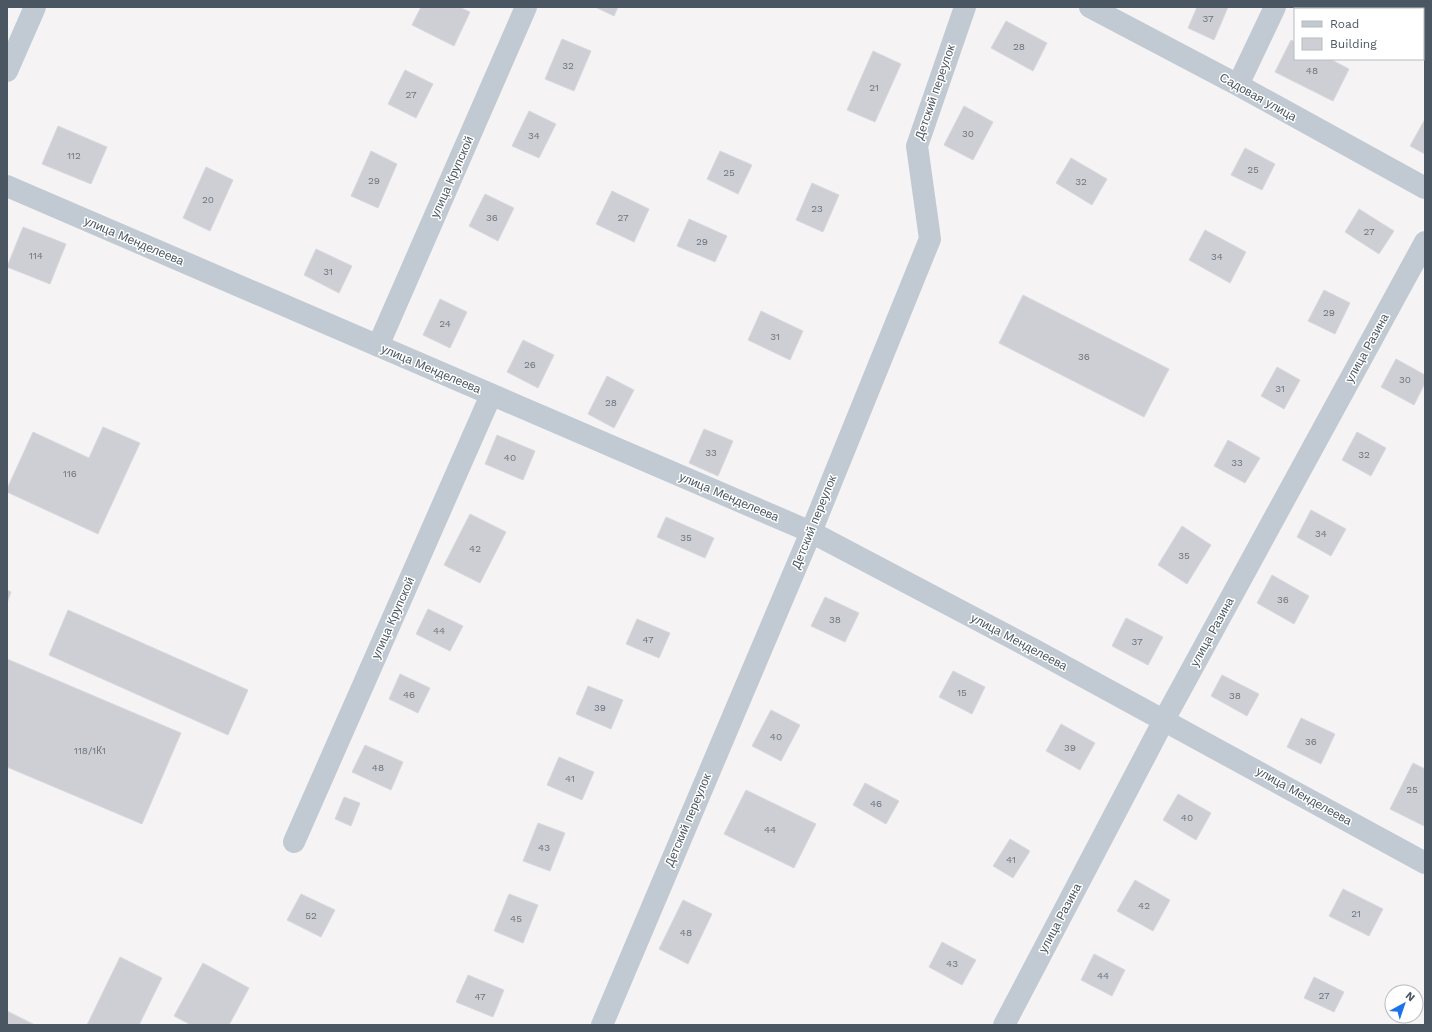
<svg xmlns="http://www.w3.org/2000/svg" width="1432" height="1032" viewBox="0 0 1432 1032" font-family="'Work Sans',sans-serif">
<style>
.building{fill:#cdcfd5;stroke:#d7d9de}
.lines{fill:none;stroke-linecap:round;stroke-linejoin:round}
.minor{stroke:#c1cad2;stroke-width:22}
.labels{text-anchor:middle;stroke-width:3;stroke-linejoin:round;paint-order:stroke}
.number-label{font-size:10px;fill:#6b747e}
.street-label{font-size:12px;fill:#4a5661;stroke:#fff}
</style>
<rect width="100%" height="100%" fill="#f5f3f3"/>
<path class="building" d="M421,7H459L470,12L454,46L412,25Z
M595,7H618L614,16Z
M1197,7H1228L1214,40L1188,28Z
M1330,7H1357L1356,9H1334Z
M1006,21L1047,43L1033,71L991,48Z
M562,39L591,51L574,91L545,79Z
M1291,40L1295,42V59H1330L1349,69L1333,101L1275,72Z
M873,51L901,64L875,122L847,110Z
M405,70L433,84L416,118L388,104Z
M964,106L993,122L973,160L944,145Z
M529,111L556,124L539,158L512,146Z
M1425,119V154L1410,146Z
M58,126L107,147L91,184L42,164Z
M1245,148L1275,164L1262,190L1231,175Z
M371,151L397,164L378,208L351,196Z
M720,151L752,165L738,194L707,179Z
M1071,158L1107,179L1092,205L1056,183Z
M206,167L233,180L210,231L183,218Z
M812,183L839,195L823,232L796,220Z
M612,191L649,209L634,242L596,224Z
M485,194L514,208L498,241L469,226Z
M1359,209L1394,231L1379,254L1345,232Z
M689,219L727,236L715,262L677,246Z
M23,227L66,244L50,284L7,267Z
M1205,230L1246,252L1230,283L1189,260Z
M316,249L352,266L339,293L304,275Z
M1324,290L1350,303L1335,334L1308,321Z
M1023,295L1169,369L1144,417L999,343Z
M440,299L467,312L450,348L423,335Z
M761,311L803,331L790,360L748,340Z
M523,340L554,355L538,388L507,372Z
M1396,359L1425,375V383L1414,405L1381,387Z
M1277,367L1300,380L1284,409L1261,396Z
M607,376L634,390L614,428L588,414Z
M103,427L140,443L98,534L7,492V489L33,432L89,458Z
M704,429L733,441L718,476L689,463Z
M1357,432L1386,448L1371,476L1342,460Z
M497,435L535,451L523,480L485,464Z
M1228,440L1260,458L1245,483L1214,466Z
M1311,510L1346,529L1331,556L1297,537Z
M470,514L506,532L480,583L444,565Z
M666,517L714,538L705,558L657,537Z
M1182,526L1211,545L1187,584L1158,565Z
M1272,575L1309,596L1294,624L1257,603Z
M7,590L11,592L7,603Z
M825,597L859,613L845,642L811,626Z
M428,609L463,626L450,651L416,634Z
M68,610L248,690L228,735L49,655Z
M1126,618L1163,637L1148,665L1112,646Z
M637,619L670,633L659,658L626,644Z
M7,659L181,733L142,824L7,767Z
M953,671L985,687L972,714L939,697Z
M400,674L430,688L418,713L389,699Z
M1222,675L1259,694L1247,716L1211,696Z
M588,686L623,700L611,729L576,714Z
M771,710L800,725L781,761L752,746Z
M1301,718L1335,734L1321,764L1287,747Z
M1061,724L1095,743L1080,770L1046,751Z
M365,745L403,762L391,790L352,772Z
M559,757L594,772L582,800L547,785Z
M1413,763L1425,769V823L1424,826L1390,809Z
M865,783L899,801L886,824L853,805Z
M746,790L816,824L794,868L724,834Z
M1178,794L1211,813L1196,840L1163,820Z
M344,797L360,803L351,826L335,819Z
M538,823L565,833L550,871L523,861Z
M1010,839L1030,851L1013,878L993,866Z
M1135,880L1170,900L1153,931L1117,911Z
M1343,889L1383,909L1369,936L1329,916Z
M301,894L335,910L321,937L287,920Z
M509,894L538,905L523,943L494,931Z
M683,900L712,914L688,964L659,949Z
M942,942L976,960L962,985L929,967Z
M1094,954L1125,970L1112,996L1081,980Z
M120,957L162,978L139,1025H87Z
M203,963L249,988L229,1025H191L174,1016Z
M468,975L504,990L493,1017L456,1002Z
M1314,977L1344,992L1334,1012L1304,998Z
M7,1011L35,1025H7Z"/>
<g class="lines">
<path class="minor" d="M1090,7L1238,85L1425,188
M7,71L35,7
M1238,85L1275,7
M7,186L811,532L1031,648L1425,863
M378,346L526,7
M294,842L491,395
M602,1025L811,532L930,239L917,146L965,7
M1004,1025L1164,720L1425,242"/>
</g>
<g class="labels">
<g class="number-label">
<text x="1208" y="22">37</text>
<text x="1019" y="50">28</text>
<text x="568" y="69">32</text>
<text x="1312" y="74">48</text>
<text x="874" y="91">21</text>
<text x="411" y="98">27</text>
<text x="968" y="137">30</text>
<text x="534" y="139">34</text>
<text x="74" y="159">112</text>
<text x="1253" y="173">25</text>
<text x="729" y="176">25</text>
<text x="374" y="184">29</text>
<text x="1081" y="185">32</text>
<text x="208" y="203">20</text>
<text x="817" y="212">23</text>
<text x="492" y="221">36</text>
<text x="623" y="221">27</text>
<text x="1369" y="235">27</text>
<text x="702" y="245">29</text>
<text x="36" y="259">114</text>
<text x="1217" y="260">34</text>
<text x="328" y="275">31</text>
<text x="1329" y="316">29</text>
<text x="445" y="327">24</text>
<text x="775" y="340">31</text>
<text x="1084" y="360">36</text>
<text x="530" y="368">26</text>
<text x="1405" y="383">30</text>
<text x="1280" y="392">31</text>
<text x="611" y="406">28</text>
<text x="711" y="456">33</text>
<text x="1364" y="458">32</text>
<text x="510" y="461">40</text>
<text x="1237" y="466">33</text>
<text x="70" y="477">116</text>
<text x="1321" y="537">34</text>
<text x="686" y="541">35</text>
<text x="475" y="552">42</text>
<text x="1184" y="559">35</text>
<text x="1283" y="603">36</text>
<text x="835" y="623">38</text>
<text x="439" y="634">44</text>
<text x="648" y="643">47</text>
<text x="1137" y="645">37</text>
<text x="962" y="696">15</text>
<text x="409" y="698">46</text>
<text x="1235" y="699">38</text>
<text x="600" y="711">39</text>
<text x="776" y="740">40</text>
<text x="1311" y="745">36</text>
<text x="1070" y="751">39</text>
<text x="90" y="754">118/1К1</text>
<text x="378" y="771">48</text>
<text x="570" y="782">41</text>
<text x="1412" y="793">25</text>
<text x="876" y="807">46</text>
<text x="1187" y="821">40</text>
<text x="770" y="833">44</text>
<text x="544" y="851">43</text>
<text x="1011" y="863">41</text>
<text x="1144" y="909">42</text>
<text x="1356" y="917">21</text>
<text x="311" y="919">52</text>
<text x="516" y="922">45</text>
<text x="686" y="936">48</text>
<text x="952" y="967">43</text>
<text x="1103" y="979">44</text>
<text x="1324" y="999">27</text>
<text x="480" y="1000">47</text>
</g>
<g class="street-label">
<text transform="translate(935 92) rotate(-71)" y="4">Детский переулок</text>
<text transform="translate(1258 97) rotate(29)" y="4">Садовая улица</text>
<text transform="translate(452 177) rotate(-66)" y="4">улица Крупской</text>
<text transform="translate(134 241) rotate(23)" y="4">улица Менделеева</text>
<text transform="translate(1367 348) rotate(-61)" y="4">улица Разина</text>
<text transform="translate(431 369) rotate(23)" y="4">улица Менделеева</text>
<text transform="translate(729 497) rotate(23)" y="4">улица Менделеева</text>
<text transform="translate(814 522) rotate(-68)" y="4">Детский переулок</text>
<text transform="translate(393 618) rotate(-66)" y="4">улица Крупской</text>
<text transform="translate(1212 632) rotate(-61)" y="4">улица Разина</text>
<text transform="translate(1019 642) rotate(28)" y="4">улица Менделеева</text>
<text transform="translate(1304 796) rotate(29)" y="4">улица Менделеева</text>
<text transform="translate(688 820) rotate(-67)" y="4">Детский переулок</text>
<text transform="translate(1060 918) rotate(-62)" y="4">улица Разина</text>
</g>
</g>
<rect width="1432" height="1032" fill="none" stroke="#4a5661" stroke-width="16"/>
<rect x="1294" y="8" width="130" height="52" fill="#ffffff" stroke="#b7bbc0"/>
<rect x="1302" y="21" width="20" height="6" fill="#c1cad2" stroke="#b7bbc0"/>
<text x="1330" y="28" font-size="12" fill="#4a5661">Road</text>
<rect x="1302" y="38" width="20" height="12" fill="#cdcfd5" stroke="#b7bbc0"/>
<text x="1330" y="48" font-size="12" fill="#4a5661">Building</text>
<g transform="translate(1404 1004) rotate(40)"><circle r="19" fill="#ffffff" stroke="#b7bbc0"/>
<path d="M0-3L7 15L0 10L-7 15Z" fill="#1a73e8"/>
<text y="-6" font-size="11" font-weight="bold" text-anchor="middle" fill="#4a5661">N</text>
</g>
</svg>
